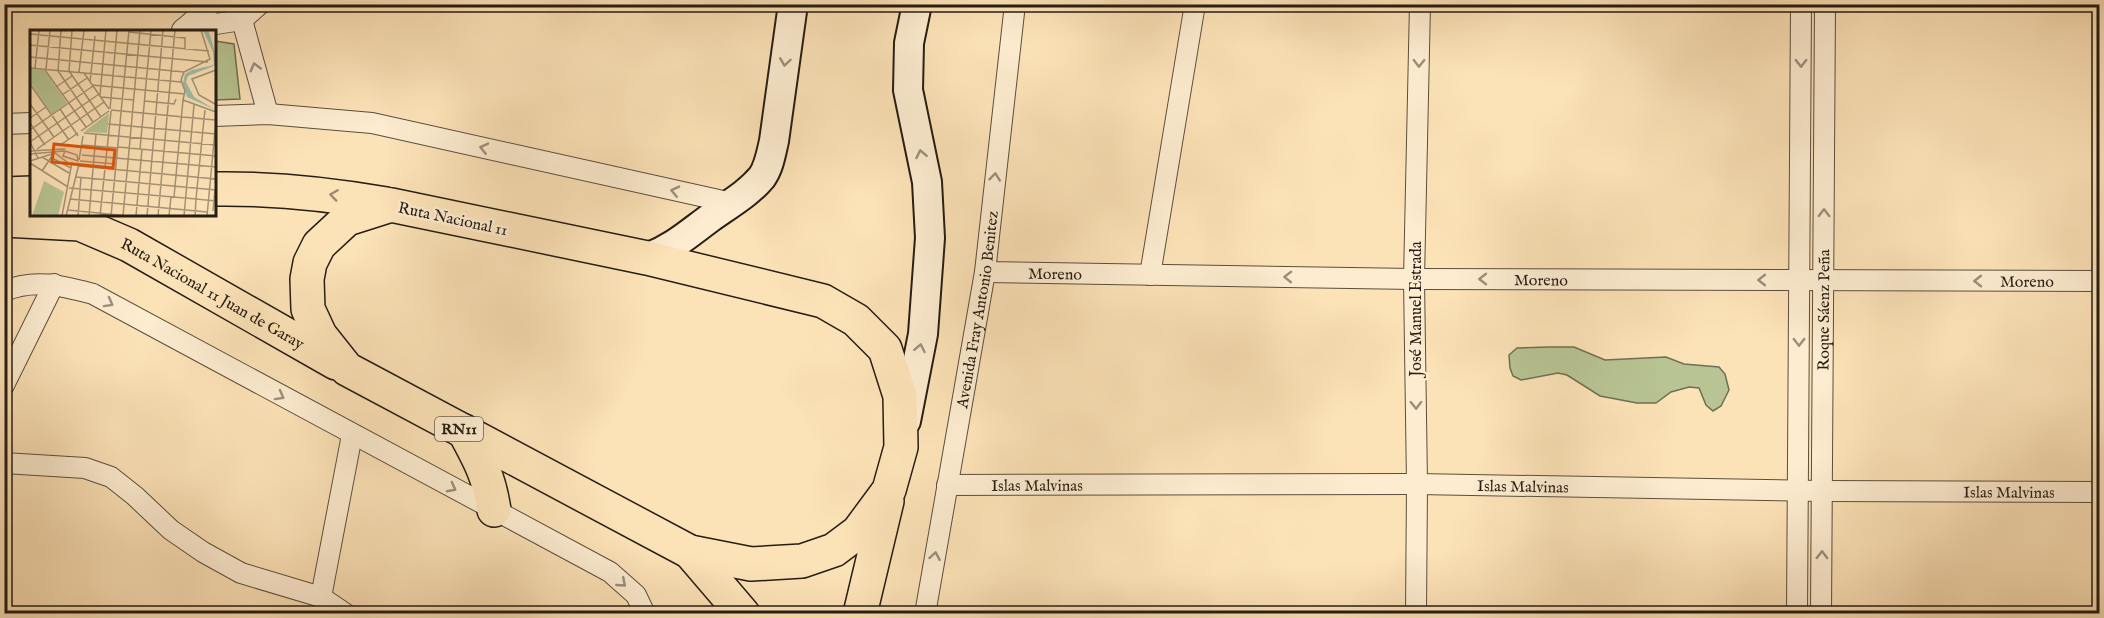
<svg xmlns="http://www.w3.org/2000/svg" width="2104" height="618" viewBox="0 0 2104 618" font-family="'IM FELL English',serif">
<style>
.green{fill:#b8c493;stroke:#6f7053;stroke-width:1.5}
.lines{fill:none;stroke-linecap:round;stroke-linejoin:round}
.minor-casing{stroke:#5c4e3c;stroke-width:22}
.secondary-casing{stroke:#261d13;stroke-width:32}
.trunk-casing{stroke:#261d13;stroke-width:36}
.minor{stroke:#fdecd0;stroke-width:20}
.secondary{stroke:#fdecd0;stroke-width:28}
.trunk{stroke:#fce2b7;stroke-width:33}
.oneway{stroke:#9c8f7b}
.oneway2{stroke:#9c896d}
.labels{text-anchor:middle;stroke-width:4.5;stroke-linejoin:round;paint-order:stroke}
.shield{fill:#fdecd0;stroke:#665b4c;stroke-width:1.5}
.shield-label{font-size:15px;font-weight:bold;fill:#261d13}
.street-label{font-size:16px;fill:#261d13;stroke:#fdecd0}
.inset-road{fill:none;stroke:#a69375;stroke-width:1.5}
.view{fill:#de560c;fill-opacity:0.15;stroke:#de560c;stroke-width:3}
.inset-edge{fill:none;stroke:#261d13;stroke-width:3}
</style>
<rect width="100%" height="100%" fill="#fce2b7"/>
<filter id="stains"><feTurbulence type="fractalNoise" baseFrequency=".00333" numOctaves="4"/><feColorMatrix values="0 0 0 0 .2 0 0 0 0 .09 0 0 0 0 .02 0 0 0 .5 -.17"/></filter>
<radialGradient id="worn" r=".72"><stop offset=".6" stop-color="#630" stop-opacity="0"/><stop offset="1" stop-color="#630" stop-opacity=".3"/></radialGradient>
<path class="green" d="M215,41L234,44L240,99L215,100Z
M1549,347H1574L1605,360L1666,357L1684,364L1719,367L1725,374L1729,390L1721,406L1713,411L1706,405L1699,388L1689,387L1671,392L1656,403H1637L1600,396L1567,375L1558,373L1521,380L1513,376L1510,368L1509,355L1517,348Z"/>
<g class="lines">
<defs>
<g id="minor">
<path d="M242,20L268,114"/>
<path d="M183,29L242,20L260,4"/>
<path d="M182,30L212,4"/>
<path d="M214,116L268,114L372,123L732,203"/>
<path d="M4,124L32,123"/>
<path id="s1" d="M985,272L1414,279L2100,281"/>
<path d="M1150,275L1195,4"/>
<path d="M4,291C35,278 63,286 93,294L610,572L636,595L645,614"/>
<path d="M4,385L54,284"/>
<path d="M4,463L85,468L111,477L135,496L171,530L203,552L241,573L321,597L346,614"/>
<path id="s2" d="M947,485L1417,484L1822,491L2100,492"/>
<path d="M321,597L352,435"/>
<path id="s3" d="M925,614L985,272L1015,4"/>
<path d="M1416,614L1417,484L1414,279L1420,4"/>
<path d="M1797,614L1801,4"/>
<path id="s4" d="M1821,614L1825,4"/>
</g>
<path id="secondary" d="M647,258C674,247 687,235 710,218C728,205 748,194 762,177C769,167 771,154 774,141L793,4
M906,421L923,334L930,238L927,182L908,90L909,43L917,4"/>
<g id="trunk">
<path d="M214,189C273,188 329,194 386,204"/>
<path d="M4,194L32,193"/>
<path d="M391,205L647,258L823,301L856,320L885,349L900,396L901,447L889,490L858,532L834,550L802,561L751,564L690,552L347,369L320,335L308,309L307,279L310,263L319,245L347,219Z"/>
<path id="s5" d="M4,220L80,224L129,245L336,363"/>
<path d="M464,431C480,460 489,477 494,510"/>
<path d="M690,552L743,614"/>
<path d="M860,614L887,501"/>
</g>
</defs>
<use href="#minor" class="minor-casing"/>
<use href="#secondary" class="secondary-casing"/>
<use href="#trunk" class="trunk-casing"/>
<use href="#minor" class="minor"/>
<use href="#secondary" class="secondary"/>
<use href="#trunk" class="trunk"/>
</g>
<defs><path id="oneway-chevron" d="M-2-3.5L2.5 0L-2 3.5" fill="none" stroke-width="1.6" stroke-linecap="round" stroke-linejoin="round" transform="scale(1.5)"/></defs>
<g class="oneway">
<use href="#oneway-chevron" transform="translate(785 62) rotate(98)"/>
<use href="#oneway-chevron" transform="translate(1419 63) rotate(91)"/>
<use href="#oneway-chevron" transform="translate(1801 63) rotate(90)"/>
<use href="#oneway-chevron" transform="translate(255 67) rotate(-105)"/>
<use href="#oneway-chevron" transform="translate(484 148) rotate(-167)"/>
<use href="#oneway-chevron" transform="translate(921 154) rotate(-101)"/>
<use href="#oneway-chevron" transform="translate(995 177) rotate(-84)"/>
<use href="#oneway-chevron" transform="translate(675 191) rotate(-167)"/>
<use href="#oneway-chevron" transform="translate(1824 213) rotate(-90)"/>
<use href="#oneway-chevron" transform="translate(1288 277) rotate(-179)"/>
<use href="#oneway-chevron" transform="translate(1483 279) rotate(-180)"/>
<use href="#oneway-chevron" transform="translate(1762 280) rotate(-180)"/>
<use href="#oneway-chevron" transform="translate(1978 281) rotate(-180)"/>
<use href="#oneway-chevron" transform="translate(109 303) rotate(29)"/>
<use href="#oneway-chevron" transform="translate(1799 342) rotate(90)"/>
<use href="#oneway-chevron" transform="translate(920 348) rotate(-79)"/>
<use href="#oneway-chevron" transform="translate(280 396) rotate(29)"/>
<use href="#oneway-chevron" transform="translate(1416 405) rotate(89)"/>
<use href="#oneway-chevron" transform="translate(452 488) rotate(28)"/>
<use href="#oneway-chevron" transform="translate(1822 555) rotate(-89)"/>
<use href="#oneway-chevron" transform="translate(935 556) rotate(-80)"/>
<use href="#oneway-chevron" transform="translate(622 583) rotate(41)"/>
</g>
<use class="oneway2" href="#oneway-chevron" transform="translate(334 195) rotate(-172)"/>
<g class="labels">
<rect class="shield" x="435" y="417" width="48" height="24" rx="4.5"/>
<g class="shield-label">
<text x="459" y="434">RN11</text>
</g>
<g class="street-label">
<text transform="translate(453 218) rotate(12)" y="6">Ruta Nacional 11</text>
<text dy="6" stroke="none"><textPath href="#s1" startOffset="70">Moreno</textPath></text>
<text dy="6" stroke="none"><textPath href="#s1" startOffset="556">Moreno</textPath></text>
<text dy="6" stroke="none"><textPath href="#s1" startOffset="1042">Moreno</textPath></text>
<text dy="6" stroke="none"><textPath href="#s5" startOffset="226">Ruta Nacional 11 Juan de Garay</textPath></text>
<text transform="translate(1415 309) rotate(-90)" y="6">José Manuel Estrada</text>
<text dy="6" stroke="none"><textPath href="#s4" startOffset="304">Roque Sáenz Peña</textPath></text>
<text dy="6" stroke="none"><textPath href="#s3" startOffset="309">Avenida Fray Antonio Benitez</textPath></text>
<text dy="6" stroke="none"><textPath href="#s2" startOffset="90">Islas Malvinas</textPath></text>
<text dy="6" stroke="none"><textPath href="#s2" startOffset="576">Islas Malvinas</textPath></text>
<text dy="6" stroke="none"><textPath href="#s2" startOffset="1062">Islas Malvinas</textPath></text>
</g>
</g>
<g transform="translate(30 30)">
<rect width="186" height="186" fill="#fce2b7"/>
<path d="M0,39L14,40L37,73L22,84L0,52ZM79,83L77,103L56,102L55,101ZM14,151L34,162L28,186H2Z" fill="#b8c493"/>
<path d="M173,0H178L181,8L186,27V35L158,46L156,52L164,67L186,80L157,67L153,53L155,44L162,40L184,35L183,22Z" fill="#a0bfaa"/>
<path class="inset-road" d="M31,0L28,41L63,92M42,0L39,41L71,87M171,0L180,29L154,42L151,50L155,61L153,70L186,82M99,2L155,8V19M0,4L179,21M0,15L178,32M0,27L154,42M0,38L151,52M5,38L9,0M16,39L20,0M15,40L56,97M49,42L54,0M54,43L79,79M60,52L65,6M0,54L39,110M62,55L155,64M26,57L42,46M32,65L57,48M70,65L76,0M71,67L104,70M115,71L144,74L146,69M0,74L24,107M185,74L169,65L162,49L186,40M30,79L48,106M80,79L87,0M175,80L174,89L186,90M0,88L16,77M0,93L15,115M78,94L186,104M0,100L63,56M51,101L79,81M54,103L186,115M52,115L88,118M29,116L48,103M88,117L186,126M7,119L74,72M110,119L121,0M0,121L35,119M35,121L47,125L48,131L33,126ZM0,124L34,121M52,125L186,137M12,127L39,143M8,128L0,112L69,64M22,128L41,138M49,130L53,106M0,131L25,123L41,135M50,131L86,134M0,133L38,157M49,136L186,149M12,141L24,123M46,147L186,160M39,158L166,169L174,89L81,80M144,167L153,70M40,169L177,182M38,180L98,186M183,181L185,160M32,186L42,132M36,186L49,134M48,186L51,147M59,186L66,104M70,186L81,81M81,186L99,0M93,186L110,0M106,186L112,119M117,186L133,0M128,186L145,0M139,186L141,167M154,186L164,75M165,186L166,169L186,171M177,186L186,90"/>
<path class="view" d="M24,114L85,120L83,138L22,132Z"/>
<rect width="186" height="186" class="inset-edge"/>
</g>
<rect width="2104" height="618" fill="none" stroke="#fce2b7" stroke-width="24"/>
<rect x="6" y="6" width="2092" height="606" fill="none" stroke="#261d13" stroke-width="3"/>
<rect x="12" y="12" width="2080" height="594" fill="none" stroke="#261d13" stroke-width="1.5"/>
<rect width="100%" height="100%" filter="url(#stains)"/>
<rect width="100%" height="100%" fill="url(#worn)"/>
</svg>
